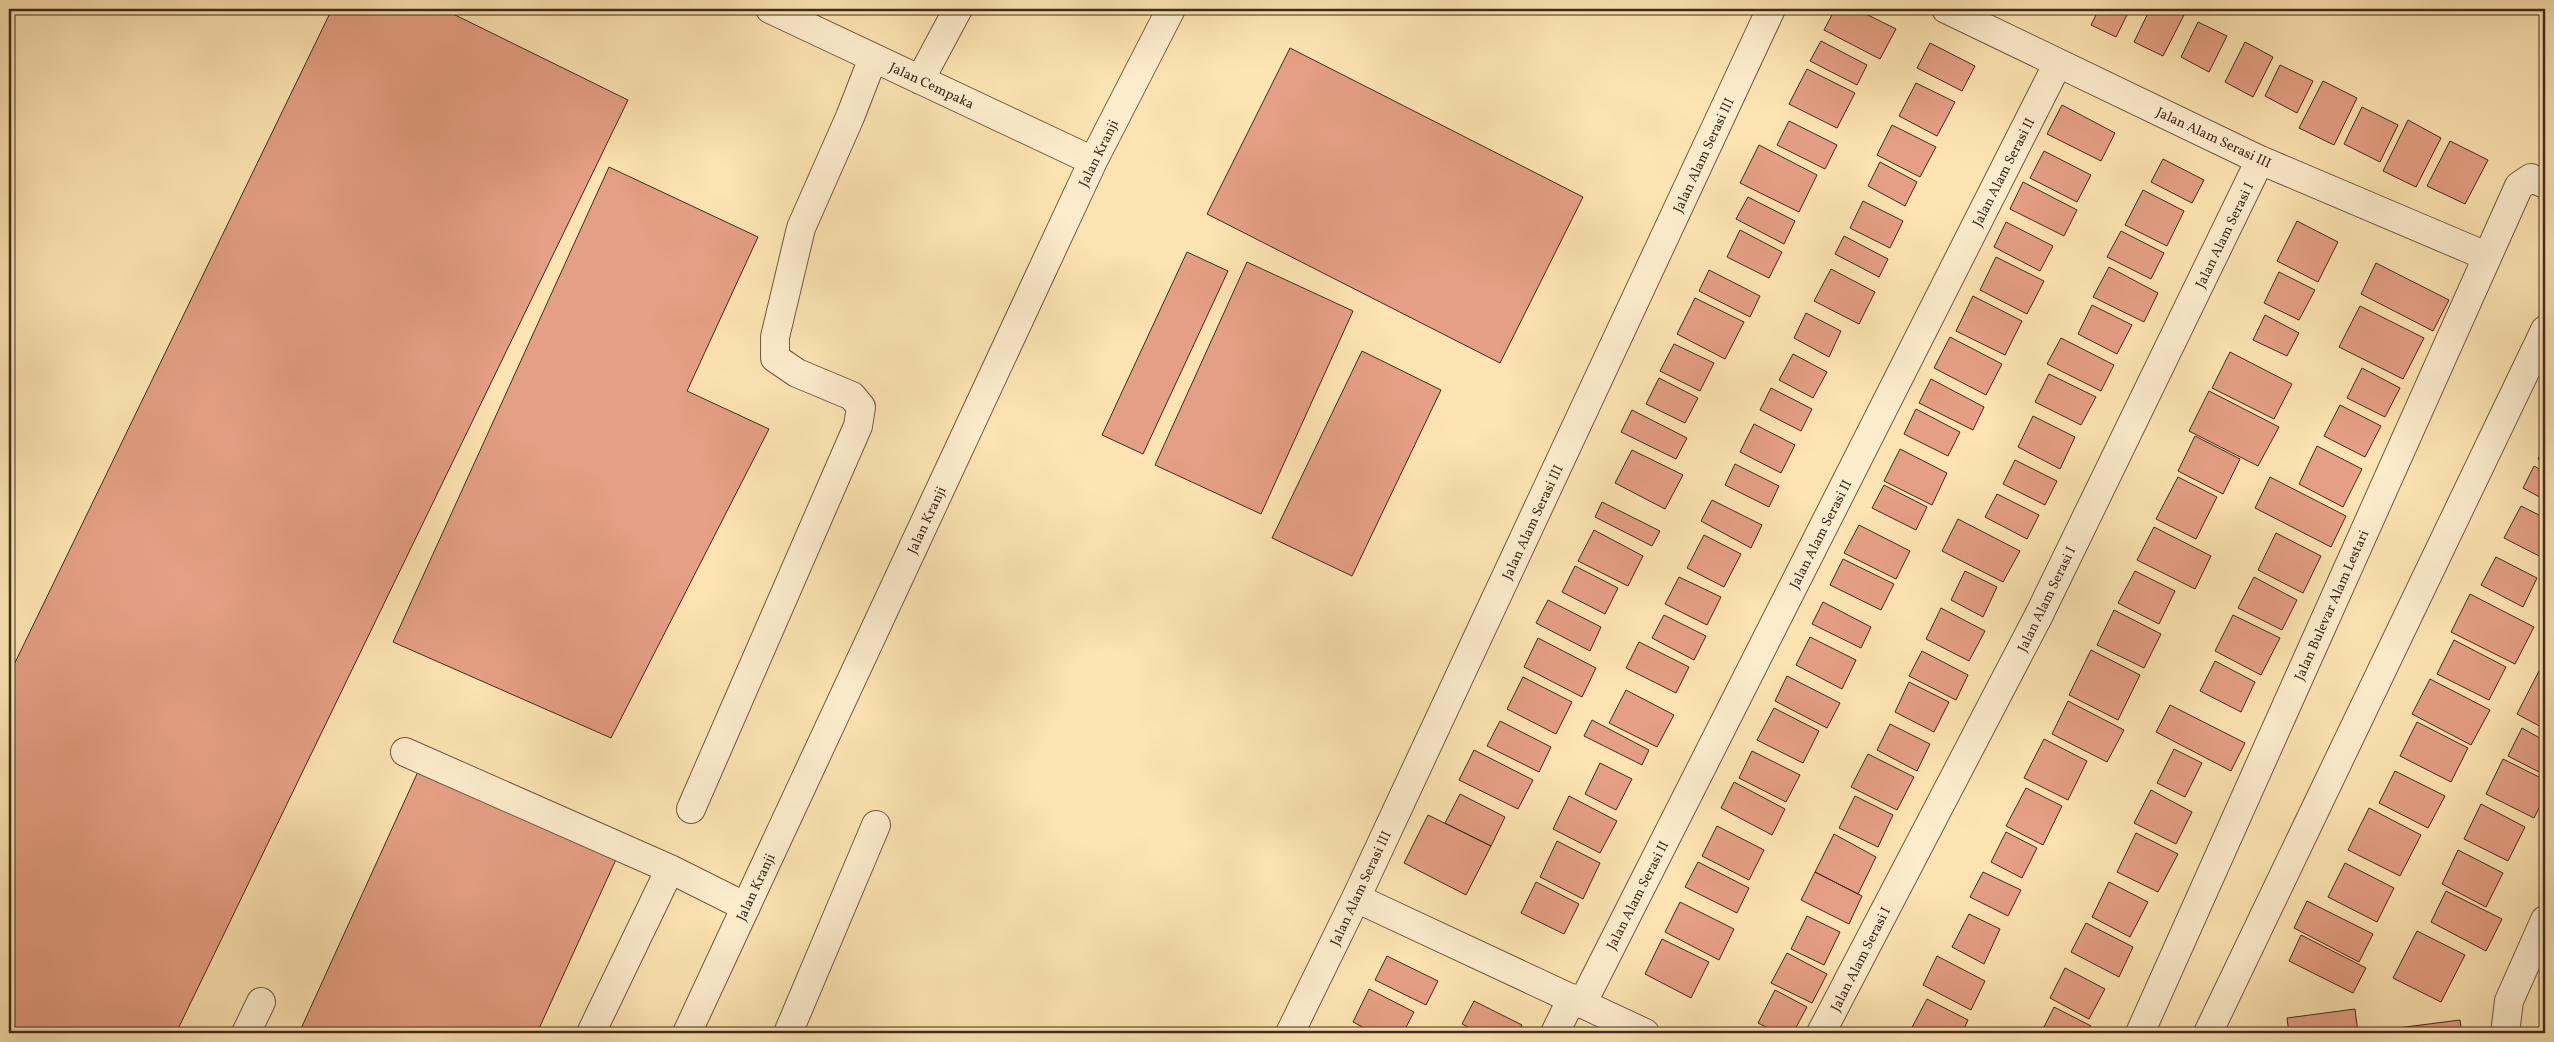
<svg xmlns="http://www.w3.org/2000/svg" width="2554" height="1042" viewBox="0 0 2554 1042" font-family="Vollkorn,serif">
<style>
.building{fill:#e59f84;stroke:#432a1e}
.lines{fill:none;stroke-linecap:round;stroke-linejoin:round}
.minor-casing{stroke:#725843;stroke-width:30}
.minor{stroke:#feedcd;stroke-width:28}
.labels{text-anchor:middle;stroke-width:4;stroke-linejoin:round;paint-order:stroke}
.street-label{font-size:14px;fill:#432a1e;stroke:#feedcd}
</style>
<rect width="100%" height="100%" fill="#fde4b2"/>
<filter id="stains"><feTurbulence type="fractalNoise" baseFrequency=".004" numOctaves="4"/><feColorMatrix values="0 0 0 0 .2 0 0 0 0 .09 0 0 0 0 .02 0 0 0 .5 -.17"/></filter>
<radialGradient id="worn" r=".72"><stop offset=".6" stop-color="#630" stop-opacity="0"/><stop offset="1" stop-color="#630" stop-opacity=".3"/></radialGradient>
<path class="building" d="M332,9H443L628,100L176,1033H9V675Z
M1835,9H1856L1896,29L1880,59L1824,30Z
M2099,9H2130L2116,37L2091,25Z
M2150,9H2172L2184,15L2163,56L2134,42Z
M2198,22L2227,36L2209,72L2181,57Z
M1821,41L1867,65L1857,85L1810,61Z
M2245,42L2273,57L2253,97L2225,82Z
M1930,43L1975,66L1962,91L1917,68Z
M1290,48L1583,197L1500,363L1207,214Z
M2280,65L2313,81L2297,113L2265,96Z
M1807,69L1855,93L1837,128L1789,104Z
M2323,81L2357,98L2334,145L2299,128Z
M1916,83L1955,102L1937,136L1899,116Z
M2062,105L2115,133L2101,161L2047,134Z
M2362,107L2398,125L2380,162L2344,144Z
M2408,120L2441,138L2416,187L2383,171Z
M1789,121L1837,145L1825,169L1777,145Z
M1892,125L1936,147L1920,177L1877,155Z
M2450,141L2488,160L2465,204L2427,186Z
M1759,145L1817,175L1799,212L1740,183Z
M2044,151L2091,175L2077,202L2030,178Z
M2163,159L2204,180L2192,203L2151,182Z
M1880,162L1917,182L1905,206L1868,186Z
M609,167L758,237L687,391L769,429L611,738L393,642Z
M2023,182L2077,210L2064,236L2010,209Z
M2143,190L2184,211L2167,246L2125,225Z
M1748,197L1795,221L1784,244L1736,219Z
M1863,201L1903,221L1890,248L1850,228Z
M2297,221L2338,242L2318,282L2277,261Z
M2006,222L2053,246L2040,271L1994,247Z
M1740,230L1782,252L1769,278L1727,257Z
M2121,231L2164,253L2151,279L2107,257Z
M1844,236L1888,259L1879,277L1835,254Z
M1187,252L1228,271L1143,454L1102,435Z
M1996,257L2044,281L2027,314L1980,290Z
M1247,262L1353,311L1261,514L1155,465Z
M2376,263L2449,300L2433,331L2361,294Z
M2109,267L2158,293L2144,322L2093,297Z
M1831,269L1875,292L1859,324L1814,301Z
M1709,270L1760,296L1750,317L1699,291Z
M2279,272L2315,290L2299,320L2264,303Z
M1973,296L2022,321L2005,355L1956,331Z
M1695,298L1744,322L1725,359L1677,334Z
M2092,305L2132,325L2117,354L2078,334Z
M2360,306L2424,338L2403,379L2339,347Z
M1806,313L1841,331L1829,357L1794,338Z
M2265,315L2299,333L2287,356L2253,340Z
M1950,337L2002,364L1986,395L1934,368Z
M2061,338L2114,365L2101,391L2047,364Z
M1674,344L1714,363L1700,391L1660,371Z
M1362,351L1441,390L1352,576L1272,538Z
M2230,352L2292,384L2274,419L2212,388Z
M1793,354L1827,372L1813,398L1779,380Z
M2362,368L2400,388L2385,417L2347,398Z
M2049,374L2096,397L2081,425L2035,402Z
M1659,378L1698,398L1685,423L1646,404Z
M1931,379L1984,407L1973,430L1919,403Z
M1771,388L1812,409L1801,431L1760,410Z
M2209,391L2279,427L2258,466L2189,431Z
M2340,405L2381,426L2365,457L2324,436Z
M1916,409L1960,432L1948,456L1904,434Z
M1632,410L1687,438L1676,459L1621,432Z
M2033,416L2075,437L2060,469L2018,447Z
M1754,424L1795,445L1781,473L1740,452Z
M2195,436L2240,459L2223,494L2178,471Z
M2545,445V463L2538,459Z
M2317,446L2362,469L2343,507L2299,484Z
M1900,449L1947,473L1932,505L1884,481Z
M1632,450L1683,475L1665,509L1615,483Z
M2015,460L2057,481L2045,505L2003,484Z
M1735,464L1779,486L1769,507L1725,485Z
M2534,466L2545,472V500L2523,488Z
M2178,477L2217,497L2196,539L2156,519Z
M2270,477L2346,516L2331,547L2255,508Z
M1884,485L1927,507L1916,530L1872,508Z
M1997,494L2039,515L2027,539L1985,517Z
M1712,500L1762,525L1751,548L1701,521Z
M1602,502L1660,531L1652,546L1595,517Z
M2521,506L2545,518V559L2504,538Z
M1958,519L2020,551L2003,582L1942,551Z
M1859,525L1910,551L1896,579L1844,553Z
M2154,527L2211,556L2195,589L2137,560Z
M1594,530L1643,556L1628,586L1578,561Z
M2276,533L2321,556L2303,593L2258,570Z
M1704,535L1741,554L1724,587L1687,568Z
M2496,557L2537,578L2523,607L2481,585Z
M1843,559L1894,584L1881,610L1830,585Z
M1575,566L1618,588L1605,614L1562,592Z
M1965,571L1997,587L1983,617L1951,600Z
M2135,571L2175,591L2159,624L2118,603Z
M1679,577L1721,597L1707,625L1665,604Z
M2254,577L2297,600L2282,630L2238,608Z
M2470,594L2534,627L2515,664L2451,632Z
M1548,600L1601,627L1590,651L1536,623Z
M1823,602L1871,627L1861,648L1812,624Z
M1941,608L1985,631L1969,661L1926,639Z
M2114,610L2161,634L2144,668L2097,645Z
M1664,615L1706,636L1694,660L1652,638Z
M2233,615L2280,638L2261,675L2215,651Z
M1810,637L1856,660L1842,689L1796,665Z
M1538,638L1596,668L1582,697L1524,667Z
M2454,640L2506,667L2489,700L2437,674Z
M1639,642L1689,667L1676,693L1626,668Z
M2091,650L2140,675L2118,720L2069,695Z
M1922,651L1968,675L1956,700L1909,676Z
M2215,661L2255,682L2241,712L2200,691Z
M2539,671L2545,674V729L2517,714Z
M1787,676L1840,703L1827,728L1775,701Z
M1523,677L1572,702L1556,734L1507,709Z
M2430,679L2490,710L2471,745L2412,714Z
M1909,682L1949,702L1934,732L1895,712Z
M1626,690L1674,715L1657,747L1609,723Z
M2068,701L2124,730L2107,762L2052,734Z
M2170,705L2245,743L2231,771L2156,732Z
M1774,708L1819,731L1803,763L1757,740Z
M1592,720L1649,750L1642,765L1584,736Z
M1500,721L1551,747L1539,772L1487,746Z
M2417,722L2468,748L2451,782L2400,756Z
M1890,724L1930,744L1917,771L1877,750Z
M2522,728L2545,741V775L2508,756Z
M2044,739L2087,761L2068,800L2024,778Z
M2174,749L2202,763L2185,797L2157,783Z
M1474,750L1533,780L1518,809L1459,780Z
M1752,751L1800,775L1786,802L1739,778Z
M1868,754L1914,777L1897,810L1851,787Z
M2503,759L2545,780V796L2534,818L2486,794Z
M1600,763L1632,779L1616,810L1585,794Z
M421,765L618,855L537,1033H299Z
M2395,771L2445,796L2428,828L2379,803Z
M1734,782L1785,809L1772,835L1721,808Z
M2026,788L2062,806L2043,845L2006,826Z
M2151,790L2192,812L2176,844L2134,823Z
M1460,794L1505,817L1491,846L1445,823Z
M1569,796L1617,821L1600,853L1553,829Z
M1855,796L1893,815L1878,847L1839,828Z
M2481,804L2525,827L2508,861L2464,839Z
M2369,808L2421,835L2400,876L2348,850Z
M1428,815L1491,846L1466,895L1404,863Z
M1717,826L1764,850L1749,880L1702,856Z
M2006,832L2037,848L2022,878L1991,862Z
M2136,833L2178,854L2158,892L2117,872Z
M1834,834L1876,857L1858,894L1815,872Z
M1557,841L1600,863L1583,899L1540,877Z
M2458,850L2503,873L2486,907L2442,884Z
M1698,862L1749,888L1737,913L1685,887Z
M2345,863L2394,888L2377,922L2328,897Z
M1815,872L1862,896L1849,924L1801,900Z
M1983,872L2021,890L2008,916L1970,897Z
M1536,882L1579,904L1564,934L1521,913Z
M2109,882L2148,902L2130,937L2092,917Z
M2446,891L2502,919L2486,951L2431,922Z
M2307,901L2373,934L2359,962L2294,928Z
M1680,902L1734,929L1719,960L1665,932Z
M1969,914L2000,929L1984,964L1952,947Z
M1807,916L1840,932L1824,965L1791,949Z
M2086,923L2133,947L2119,977L2071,952Z
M2417,931L2465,955L2441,1002L2393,978Z
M2301,935L2366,968L2353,993L2289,961Z
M1662,939L1709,962L1691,998L1645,974Z
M1787,953L1827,974L1812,1003L1771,983Z
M1387,956L1438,981L1426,1005L1375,980Z
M1937,956L1985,981L1971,1010L1923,985Z
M2065,968L2105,989L2089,1019L2050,998Z
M1369,989L1414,1012L1403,1033H1374L1353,1022Z
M1775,990L1807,1007L1793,1033H1778L1758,1023Z
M1927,999L1968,1020L1962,1033H1909Z
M1474,1001L1522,1025L1517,1033H1480L1462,1024Z
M2054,1007L2091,1026L2088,1033H2041Z
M2355,1009L2358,1033H2289L2287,1018Z
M2460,1020L2462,1033H2382V1030Z"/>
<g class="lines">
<defs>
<path id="minor" d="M770,9L1093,161
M1946,9L2260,160L2486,256
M920,80L958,9
M405,752L670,869L746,907
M691,809L858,426L861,407L852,396L797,373L775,358V337L801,228L850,117L873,58
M1356,898L1645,1033
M1582,1004L2058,63
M246,1033L261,1002
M591,1033L670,869
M687,1033L1093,161L1171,9
M788,1033L876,825
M1290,1033L1356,898L1771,9
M1555,1033L1572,998
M1821,1033L2039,615L2260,160
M2140,1033L2519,186L2531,178L2545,184
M2208,1033L2545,330
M2505,1033L2509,1001L2545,920"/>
</defs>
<use href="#minor" class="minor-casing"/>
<use href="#minor" class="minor"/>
</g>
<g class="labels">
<g class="street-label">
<text transform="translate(932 85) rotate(25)" y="5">Jalan Cempaka</text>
<text transform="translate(2214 137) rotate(25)" y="5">Jalan Alam Serasi III</text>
<text transform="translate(1098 153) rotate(-64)" y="5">Jalan Kranji</text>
<text transform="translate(1703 155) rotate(-65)" y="5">Jalan Alam Serasi III</text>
<text transform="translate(2003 172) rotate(-63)" y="5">Jalan Alam Serasi II</text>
<text transform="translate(2224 235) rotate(-64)" y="5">Jalan Alam Serasi I</text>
<text transform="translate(926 520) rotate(-65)" y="5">Jalan Kranji</text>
<text transform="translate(1532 522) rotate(-65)" y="5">Jalan Alam Serasi III</text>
<text transform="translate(1820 534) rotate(-63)" y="5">Jalan Alam Serasi II</text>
<text transform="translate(2046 599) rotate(-64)" y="5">Jalan Alam Serasi I</text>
<text transform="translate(2331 605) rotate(-66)" y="5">Jalan Bulevar Alam Lestari</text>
<text transform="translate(755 887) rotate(-65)" y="5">Jalan Kranji</text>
<text transform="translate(1360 888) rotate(-65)" y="5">Jalan Alam Serasi III</text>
<text transform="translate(1637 895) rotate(-63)" y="5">Jalan Alam Serasi II</text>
<text transform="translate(1860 959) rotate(-63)" y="5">Jalan Alam Serasi I</text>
</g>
</g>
<rect width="2554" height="1042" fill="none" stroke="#fde4b2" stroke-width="30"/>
<rect x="10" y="10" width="2534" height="1022" fill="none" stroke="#432a1e" stroke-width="2.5"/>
<rect x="15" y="15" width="2524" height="1012" fill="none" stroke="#432a1e"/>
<rect width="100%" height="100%" filter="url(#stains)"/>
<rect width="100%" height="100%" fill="url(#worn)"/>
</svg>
